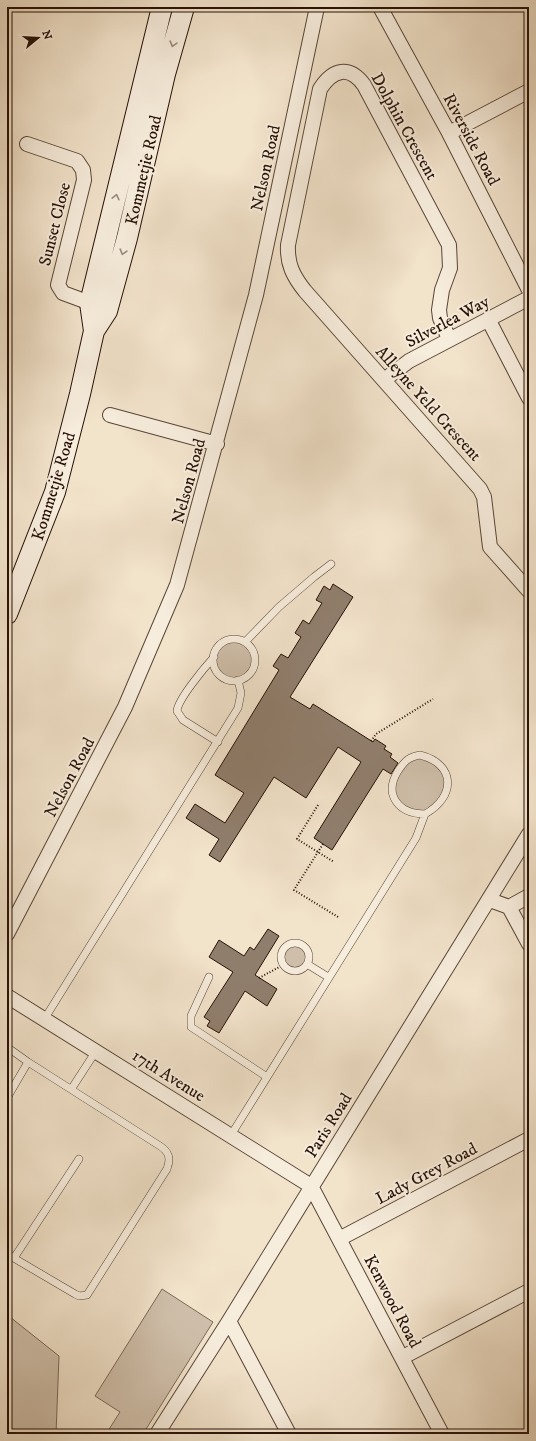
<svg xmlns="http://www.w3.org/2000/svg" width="536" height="1441" viewBox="0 0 536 1441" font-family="'IM FELL DW Pica',serif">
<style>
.green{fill:#cfbfaa;stroke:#7a6858}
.building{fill:#907e6d;stroke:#261107}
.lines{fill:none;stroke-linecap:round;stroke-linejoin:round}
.service-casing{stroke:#594638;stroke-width:8}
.minor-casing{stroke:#594638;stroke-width:16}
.secondary-casing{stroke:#261107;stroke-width:22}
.path{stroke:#261107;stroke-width:2;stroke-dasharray:1 2;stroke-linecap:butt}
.service{stroke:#f7eddd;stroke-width:7}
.minor{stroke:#f7eddd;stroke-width:14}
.secondary{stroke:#f7eddd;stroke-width:20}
.oneway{stroke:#998a7d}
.labels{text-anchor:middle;stroke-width:4;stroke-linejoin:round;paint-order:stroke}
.street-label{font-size:17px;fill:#261107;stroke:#f7eddd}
</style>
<rect width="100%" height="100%" fill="#f2e3cb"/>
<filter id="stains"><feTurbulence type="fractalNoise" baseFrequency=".005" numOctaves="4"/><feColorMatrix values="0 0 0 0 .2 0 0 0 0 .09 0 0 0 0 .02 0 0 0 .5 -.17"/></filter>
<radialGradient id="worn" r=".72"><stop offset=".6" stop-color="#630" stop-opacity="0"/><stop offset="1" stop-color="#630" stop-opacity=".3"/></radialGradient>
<path class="green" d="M213 660a21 21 0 1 1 42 0a21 21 0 1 1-42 0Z
M420,755L444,768L447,790L425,814L398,804L392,780L404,761Z
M281 957a14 14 0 1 1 28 0a14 14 0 1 1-28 0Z
M162,1289L213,1322L143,1434H106L120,1412L95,1396Z
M7,1317H10L59,1356L56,1434H7Z"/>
<path class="building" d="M333,584L353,597L290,697L310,709L313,704L373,742L375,739L386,746L384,749L392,754L390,757L398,763L391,774L383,769L332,850L314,838L361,762L338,747L306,798L274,777L220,862L209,855L219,839L186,818L195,804L225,823L244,793L215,775L279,670L273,666L281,654L288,658L301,637L295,633L303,620L309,624L322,603L316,600L324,586L330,590Z
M268,929L279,936L255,975L277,989L267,1006L245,991L219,1033L207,1026L210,1021L204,1017L233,972L209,957L219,940L244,956L250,947L254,950Z"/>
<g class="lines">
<defs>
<path id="service" d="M213 660a21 21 0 1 1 42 0a21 21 0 1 1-42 0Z
M245,642L279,607L314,577L331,564
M214,657C205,667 178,699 177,711L183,720L218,742
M420,755C456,764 456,797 425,814C399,814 383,795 398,771C404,762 408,757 420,755Z
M281 957a14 14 0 1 1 28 0a14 14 0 1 1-28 0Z
M307,964L328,977
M209,977L191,1016V1027L267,1077
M45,1018L238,708L241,693L238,680
M7,1047L28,1062
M72,1088L96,1051
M7,1098L28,1062L160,1146C169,1152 171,1158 167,1169L87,1295L79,1296L75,1294L7,1254
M231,1135L416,838L425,814
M14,1258L79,1159"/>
<path id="minor" d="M380,7L449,133L529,290
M449,133L529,91
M27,144L77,161L83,170L84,180L58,285L63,293L90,303
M488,319L529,398
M449,339L440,318L439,310L442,290L450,268L449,245L364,85C349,65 333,69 320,89L288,245C287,264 293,276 305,291L480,489L484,497L490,547L529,591
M384,380L409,361L529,298
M110,415L217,444
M490,900L509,907L529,944
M509,907L529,896
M7,934L125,707L177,585L256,295L317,7
M7,996L311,1186L442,1434
M339,1239L529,1139
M229,1321L289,1434
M403,1357L529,1291
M157,1434L229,1321L529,834"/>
<path id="secondary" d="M94,331L107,311L127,238L165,74L184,7
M7,614L55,492L80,394L94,331L90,303L162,7"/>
</defs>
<use href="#service" class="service-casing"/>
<use href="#minor" class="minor-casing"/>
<use href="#secondary" class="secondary-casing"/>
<path class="path" d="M371,741L376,734L433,699
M318,805L297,839L334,862
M323,844L294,890L338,917
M259,978L283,965"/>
<use href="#service" class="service"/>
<use href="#minor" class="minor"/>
<use href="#secondary" class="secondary"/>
</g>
<defs><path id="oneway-chevron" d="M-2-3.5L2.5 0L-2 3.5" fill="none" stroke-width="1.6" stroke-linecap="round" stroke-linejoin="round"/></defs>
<g class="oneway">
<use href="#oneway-chevron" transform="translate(173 44) rotate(106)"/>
<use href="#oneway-chevron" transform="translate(116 197) rotate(-76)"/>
<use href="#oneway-chevron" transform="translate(123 252) rotate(106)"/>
</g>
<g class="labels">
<g class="street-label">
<text transform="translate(405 126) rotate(61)" y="6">Dolphin Crescent</text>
<text transform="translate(472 139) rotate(62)" y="6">Riverside Road</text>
<text transform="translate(265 168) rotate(-78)" y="6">Nelson Road</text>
<text transform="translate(143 170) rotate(-77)" y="6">Kommetjie Road</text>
<text transform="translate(54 224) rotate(-76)" y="6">Sunset Close</text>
<text transform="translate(447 321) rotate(-28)" y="6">Silverlea Way</text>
<text transform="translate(429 403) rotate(48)" y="6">Alleyne Yeld Crescent</text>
<text transform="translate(188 481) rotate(-75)" y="6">Nelson Road</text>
<text transform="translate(53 486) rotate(-73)" y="6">Kommetjie Road</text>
<text transform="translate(69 777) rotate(-62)" y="6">Nelson Road</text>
<text transform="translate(169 1075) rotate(32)" y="6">17th Avenue</text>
<text transform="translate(328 1125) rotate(-58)" y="6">Paris Road</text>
<text transform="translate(426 1173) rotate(-28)" y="6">Lady Grey Road</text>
<text transform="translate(393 1301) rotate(62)" y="6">Kenwood Road</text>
</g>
</g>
<rect width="536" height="1441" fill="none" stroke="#f2e3cb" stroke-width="24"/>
<rect x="8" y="8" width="520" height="1425" fill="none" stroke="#261107" stroke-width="2"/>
<rect x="12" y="12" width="512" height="1417" fill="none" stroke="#261107"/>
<g transform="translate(38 38) rotate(72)" stroke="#f7eddd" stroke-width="3" paint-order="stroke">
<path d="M0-3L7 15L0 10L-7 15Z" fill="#261107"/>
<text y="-6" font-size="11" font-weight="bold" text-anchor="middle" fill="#261107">N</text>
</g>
<rect width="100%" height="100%" filter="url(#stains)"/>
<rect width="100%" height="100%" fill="url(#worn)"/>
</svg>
